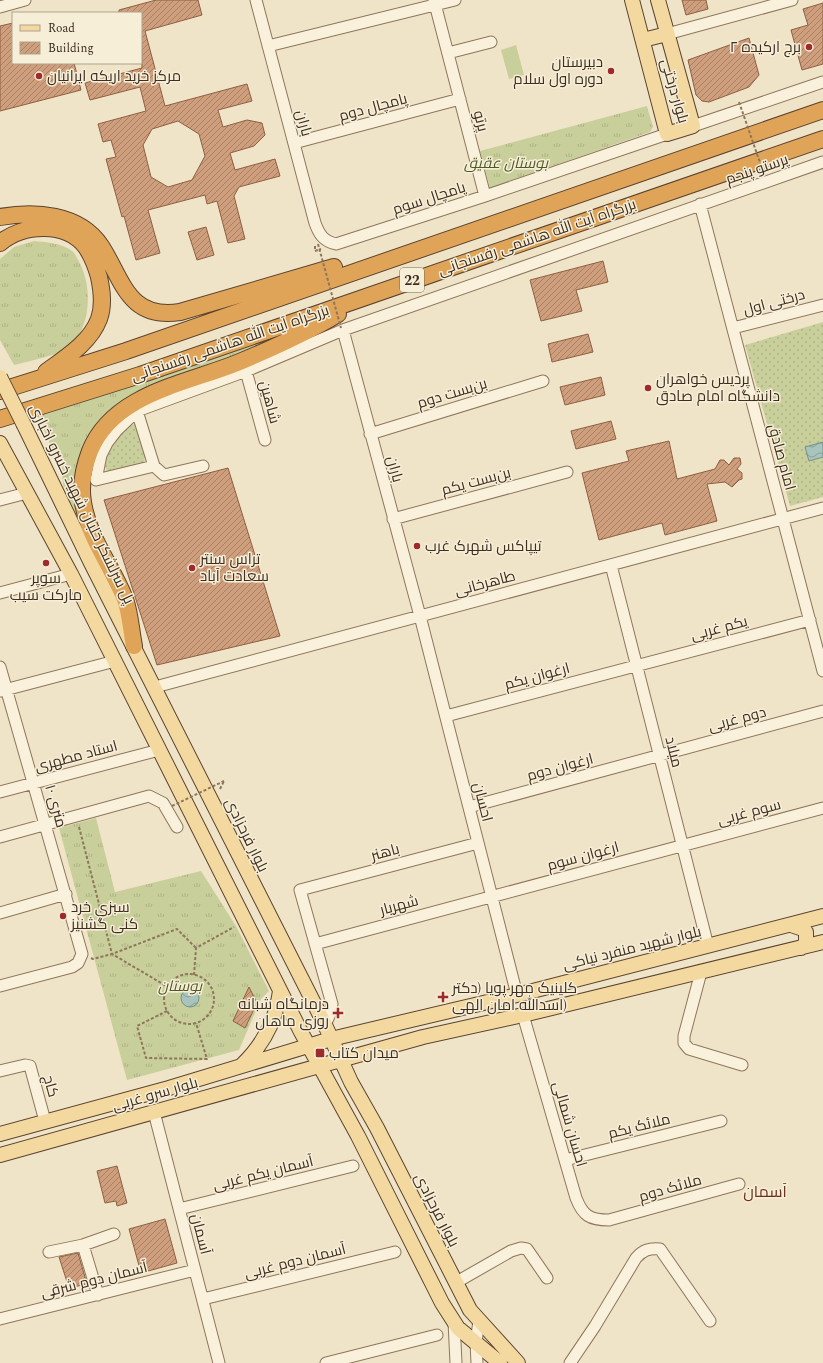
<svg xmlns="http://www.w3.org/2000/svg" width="823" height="1363" viewBox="0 0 823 1363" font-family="Spectral,Cairo,serif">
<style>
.grass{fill:url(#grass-tufts)}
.garden{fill:url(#garden-dots)}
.pitch{fill:#c9cf9b}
.water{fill:url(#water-waves);stroke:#6f938a}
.building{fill:url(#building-hatch);stroke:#8d5f41;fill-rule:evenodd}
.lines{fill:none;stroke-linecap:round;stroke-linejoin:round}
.minor-casing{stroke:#8d765c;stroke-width:13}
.major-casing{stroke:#5b4430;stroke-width:16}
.highway-casing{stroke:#5b4430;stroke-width:18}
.path{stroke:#8d765c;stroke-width:2;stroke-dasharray:3 2;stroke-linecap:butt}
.minor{stroke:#faf1dc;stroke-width:11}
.major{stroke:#f3d9a0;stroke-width:14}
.highway{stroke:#e0a458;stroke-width:16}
.major-bridge-casing{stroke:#5b4430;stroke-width:16;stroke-linecap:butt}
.path-bridge{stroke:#8d765c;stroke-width:2;stroke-dasharray:3 2;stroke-linecap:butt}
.major-bridge{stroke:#f3d9a0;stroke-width:14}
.poi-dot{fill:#9e2a2b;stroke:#f7eed8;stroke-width:1.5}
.labels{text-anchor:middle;stroke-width:3;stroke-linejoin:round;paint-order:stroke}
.shield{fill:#f7eed8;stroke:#756857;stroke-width:1}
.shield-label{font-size:14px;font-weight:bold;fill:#3d2e20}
.poi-label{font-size:15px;fill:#3d2e20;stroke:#f7eed8;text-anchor:start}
.street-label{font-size:15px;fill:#3d2e20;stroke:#f7eed8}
.park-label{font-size:15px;font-style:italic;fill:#4d5a26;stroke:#f7eed8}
.neighbourhood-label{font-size:16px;fill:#6b2e1e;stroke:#f7eed8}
</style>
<defs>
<pattern id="grass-tufts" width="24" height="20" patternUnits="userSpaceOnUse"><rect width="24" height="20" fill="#c9cf9b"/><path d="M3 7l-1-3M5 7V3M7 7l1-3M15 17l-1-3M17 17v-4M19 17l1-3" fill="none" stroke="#aeb285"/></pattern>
<pattern id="garden-dots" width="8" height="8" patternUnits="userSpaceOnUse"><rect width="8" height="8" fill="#c9cf9b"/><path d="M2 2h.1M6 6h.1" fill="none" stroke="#aeb285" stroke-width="1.8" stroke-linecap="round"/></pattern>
<pattern id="water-waves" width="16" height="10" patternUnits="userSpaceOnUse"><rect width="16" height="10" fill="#a9c4bc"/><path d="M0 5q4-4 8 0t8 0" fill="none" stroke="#8ba098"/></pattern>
<pattern id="building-hatch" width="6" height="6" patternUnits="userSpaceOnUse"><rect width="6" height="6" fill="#cf9f7d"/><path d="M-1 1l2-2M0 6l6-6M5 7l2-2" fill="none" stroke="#a98266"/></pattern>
</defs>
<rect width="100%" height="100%" fill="#f0e4c8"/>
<path class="grass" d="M647,106L653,127L650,132L490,188L480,151Z
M34,241C45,242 62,243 72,251C74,252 76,256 77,258C93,284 92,325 70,347C63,354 26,362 14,365L0,340V259L14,247Z
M327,317L140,395L81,469L104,568L64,490L61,469L37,414Z
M96,818L115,892L201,871L236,926L269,991L261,999L239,1050L127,1080L59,828Z"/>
<path class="garden" d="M823,322V497L790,506L745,345Z
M135,424L145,456L144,465L108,474L103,461C110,447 118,427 135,424Z"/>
<path class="pitch" d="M516,45L524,75L509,79L501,50Z"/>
<path class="water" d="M823,442V457L809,461L805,447Z
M181 998a9 9 0 1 1 18 0a9 9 0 1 1-18 0Z"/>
<path class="building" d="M156,0H198L202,15L145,31L165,106L247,84L252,101L218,110L223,127L247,120L262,123L265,135L254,146L230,153L235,170L275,159L280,176L239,187L234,196L245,239L228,243L217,201L207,204L205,195L148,210L160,253L136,260L124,216L122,217L106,159L116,157L111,140L103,142L98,124L146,111L140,87L90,100L85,83L142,68L141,13H119V10ZM178,121L199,134L205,156L192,180L168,187L151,177L143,145L152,129Z
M682,0H706L708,9L686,15Z
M823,3V64L802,70L791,30L808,25L803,9Z
M13,23V63H74L81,90L0,111V26Z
M749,38L759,75L749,87L709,102L702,101L696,95L688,60Z
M206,227L214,255L197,260L188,232Z
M603,261L608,282L576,290L582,311L541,321L530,280Z
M588,334L593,352L552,362L548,344Z
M601,377L605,395L565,405L560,387Z
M611,421L616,439L576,449L571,431Z
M669,441L677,479L715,469L720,460H724L729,465L734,458H740L741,464L737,469L742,473V479L739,480L732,487L725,482L707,484L717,521L665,535L662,523L599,540L582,473L629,461L626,451Z
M228,468L280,636L157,665L104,500Z
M249,987L257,1003L245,1028L233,1021Z
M117,1166L127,1203L117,1206L116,1201L105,1203L97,1171Z
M165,1219L177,1263L141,1273L129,1229Z
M78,1253L87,1284L69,1288L59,1257Z"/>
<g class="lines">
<defs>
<path id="minor" d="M256,0L315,223C319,234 323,241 336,244L485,196L667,134
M434,0L485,196
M0,7L25,0
M667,34L792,0
M268,46L455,0
M448,53L491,42
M693,126L823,82
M294,143L460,99
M700,204L823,671
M733,328L823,305
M343,330L420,616L517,995
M246,371L265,440
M137,411L154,466
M370,434L543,381
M154,466L96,480L101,455L107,443L117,430L137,411L246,371L343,330L823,162
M154,466L164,475L203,466
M0,500L27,493
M393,519L567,472
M611,565L708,946
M0,593L71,574
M0,667L82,954L78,963L72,967L0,986
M155,687L823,508
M1,691L115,661
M446,716L810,620
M0,792L159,750
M469,807L823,711
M0,837L149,796L163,803L177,827
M0,913L66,894
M315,944L823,808
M701,972L684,1036V1043L689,1049L742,1065
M523,1015L576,1198C583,1216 590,1220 609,1220L739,1184
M325,1025L330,1014L332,1004L300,890L478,843
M0,1071L25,1065L30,1066L45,1121
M154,1112L219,1363
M565,1160L721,1121
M179,1209L353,1166
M83,1245L98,1295
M49,1252L83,1245L114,1234
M455,1283L511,1251L521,1248L527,1249L547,1278
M203,1299L395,1252
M0,1319L195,1270
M454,1322L456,1363
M326,1363L437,1335
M477,1363L476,1342L479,1321
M570,1363L595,1326L636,1258C643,1250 649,1248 660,1249L710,1321"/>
<path id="major" d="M632,0L667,134L693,126L658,0
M643,40L667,34
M24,425L91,563L325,1025L351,1082L377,1128L470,1310L518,1363
M0,443L71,574L301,1032L358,1136L442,1303L458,1328L500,1363
M791,925L803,929L806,932V943L801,948
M242,1065C263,1045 276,1020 280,991
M0,1134L169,1088L331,1039L517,995L823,916
M0,1155L423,1037L523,1015L823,942"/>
<path id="highway" d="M0,217C34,211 79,213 101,246C123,280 128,320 180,312L334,267
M0,243C23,224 66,221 86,247C92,256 96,266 99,277C102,291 104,305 99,319C90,343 65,358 46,372
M0,391L126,351L823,110
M0,419L140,375L823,139
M134,646C131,631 130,613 125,599C112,566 88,537 83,502C80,485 84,467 90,451C113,394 185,384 237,363C271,349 308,332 338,314"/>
</defs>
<use href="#minor" class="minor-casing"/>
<use href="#major" class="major-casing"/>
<use href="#highway" class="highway-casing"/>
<path class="path" d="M315,246V251L321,249
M220,789L224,781
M79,827L112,954L168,987
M91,958L93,959L112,954L177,929L196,948
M164 999a25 25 0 1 1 50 0a25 25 0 1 1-50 0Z
M194,975L196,948L234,927
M167,1011L137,1026L146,1058L207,1059L196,1023"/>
<use href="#minor" class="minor"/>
<use href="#major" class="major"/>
<use href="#highway" class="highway"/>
<defs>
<path id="major-bridge" d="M0,377L24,425"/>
</defs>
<use href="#major-bridge" class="major-bridge-casing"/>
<path class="path-bridge" d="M739,102L765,177
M318,244L341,328
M172,806L224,781"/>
<use href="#major-bridge" class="major-bridge"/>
</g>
<g class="poi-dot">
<circle cx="809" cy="47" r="4"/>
<circle cx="611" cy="71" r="4"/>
<circle cx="39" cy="76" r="4"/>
<circle cx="648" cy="388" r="4"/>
<circle cx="417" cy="546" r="4"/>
<circle cx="46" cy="563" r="4"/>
<circle cx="192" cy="568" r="4"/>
<circle cx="63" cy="916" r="4"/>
<path d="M441 991h4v4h4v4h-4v4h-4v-4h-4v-4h4z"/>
<path d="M336 1007h4v4h4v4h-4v4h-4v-4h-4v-4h4z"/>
<rect x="315" y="1048" width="10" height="10" rx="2"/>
</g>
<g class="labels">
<rect class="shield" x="400" y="268" width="24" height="24" rx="3"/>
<g class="shield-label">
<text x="412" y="285">22</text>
</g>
<g class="poi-label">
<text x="801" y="52" text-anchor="end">برج ارکیده ۲</text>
<text x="603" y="67" text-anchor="end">دبیرستان<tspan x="603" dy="17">دوره اول سلام</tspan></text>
<text x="47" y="81">مرکز خرید اریکه ایرانیان</text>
<text x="656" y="384">پردیس خواهران<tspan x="656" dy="17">دانشگاه امام صادق</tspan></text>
<text x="425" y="551">تیپاکس شهرک غرب</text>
<text x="200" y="564">تراس سنتر<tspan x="200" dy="17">سعادت آباد</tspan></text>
<text x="46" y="583" text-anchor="middle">سوپر<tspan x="46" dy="17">مارکت سیب</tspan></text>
<text x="71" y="912">سبزی خرد<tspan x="71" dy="17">کنی گشنیز</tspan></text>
<text x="452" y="993">کلینیک مهر پویا (دکتر<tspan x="452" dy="17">اسدالله امان الهی)</tspan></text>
<text x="329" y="1009" text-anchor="end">درمانگاه شبانه<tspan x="329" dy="17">روزی ماهان</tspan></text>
<text x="329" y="1058">میدان کتاب</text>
</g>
<g class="street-label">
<text transform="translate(675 91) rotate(74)" y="5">بلوار درختی</text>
<text transform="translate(373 107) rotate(-15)" y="5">پامچال دوم</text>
<text transform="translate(481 121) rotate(76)" y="5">پرتو</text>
<text transform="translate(304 123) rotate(75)" y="5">باران</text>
<text transform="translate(757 169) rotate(-19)" y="5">پرستو پنجم</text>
<text transform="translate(429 198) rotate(-18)" y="5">پامچال سوم</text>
<text transform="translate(537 237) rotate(-19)" y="5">بزرگراه آیت الله هاشمی رفسنجانی</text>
<text transform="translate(774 302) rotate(-15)" y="5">درختی اول</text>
<text transform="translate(230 343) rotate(-19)" y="5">بزرگراه آیت الله هاشمی رفسنجانی</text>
<text transform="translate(452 393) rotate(-17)" y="5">بن‌بست دوم</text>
<text transform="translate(270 402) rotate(75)" y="5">شاهین</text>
<text transform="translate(782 457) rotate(75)" y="5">امام صادق</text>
<text transform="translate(395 469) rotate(75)" y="5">باران</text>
<text transform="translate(476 481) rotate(-15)" y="5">بن‌بست یکم</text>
<text transform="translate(82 504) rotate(64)" y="5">پل سرلشکر خلبان شهید خسرو اخباری</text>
<text transform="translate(485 583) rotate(-15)" y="5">طاهرخانی</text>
<text transform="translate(719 628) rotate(-15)" y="5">یکم غربی</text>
<text transform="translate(537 676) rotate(-15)" y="5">ارغوان یکم</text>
<text transform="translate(737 719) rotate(-15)" y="5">دوم غربی</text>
<text transform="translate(674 752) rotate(76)" y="5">میلاد</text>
<text transform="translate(76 756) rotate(-15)" y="5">استاد مطهری</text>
<text transform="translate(560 767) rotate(-15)" y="5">ارغوان دوم</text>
<text transform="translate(483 802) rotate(76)" y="5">احسان</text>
<text transform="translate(56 806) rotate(74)" y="5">۱۰ متری</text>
<text transform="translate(749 812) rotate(-15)" y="5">سوم غربی</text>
<text transform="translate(247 835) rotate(64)" y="5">بلوار فرحزادی</text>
<text transform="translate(385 852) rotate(-15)" y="5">باهنر</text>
<text transform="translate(583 856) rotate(-15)" y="5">ارغوان سوم</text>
<text transform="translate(399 905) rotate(-15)" y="5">شهریار</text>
<text transform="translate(632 948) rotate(-14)" y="5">بلوار شهید منفرد نیاکی</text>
<text transform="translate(51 1086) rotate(75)" y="5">کاج</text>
<text transform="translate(155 1094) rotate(-16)" y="5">بلوار سرو غربی</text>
<text transform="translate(570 1124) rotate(74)" y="5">احسان شمالی</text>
<text transform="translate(639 1126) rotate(-14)" y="5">ملائک یکم</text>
<text transform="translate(263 1173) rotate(-14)" y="5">آسمان یکم غربی</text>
<text transform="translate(670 1188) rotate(-16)" y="5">ملائک دوم</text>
<text transform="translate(437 1210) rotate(63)" y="5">بلوار فرحزادی</text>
<text transform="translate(201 1234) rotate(76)" y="5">آسمان</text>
<text transform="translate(295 1261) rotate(-14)" y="5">آسمان دوم غربی</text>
<text transform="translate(94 1280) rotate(-14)" y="5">آسمان دوم شرقی</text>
</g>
<g class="park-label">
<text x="506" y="168">بوستان عقیق</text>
<text x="180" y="991">بوستان</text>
</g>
<g class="neighbourhood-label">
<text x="765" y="1197">آسمان</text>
</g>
</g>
<rect x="12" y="12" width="130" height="52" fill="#f7eed8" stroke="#ada18e"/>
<rect x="20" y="25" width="20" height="6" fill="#f3d9a0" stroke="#ada18e"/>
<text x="48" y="32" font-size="12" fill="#3d2e20">Road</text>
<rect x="20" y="42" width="20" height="12" fill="url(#building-hatch)" stroke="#ada18e"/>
<text x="48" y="52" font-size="12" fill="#3d2e20">Building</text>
</svg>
